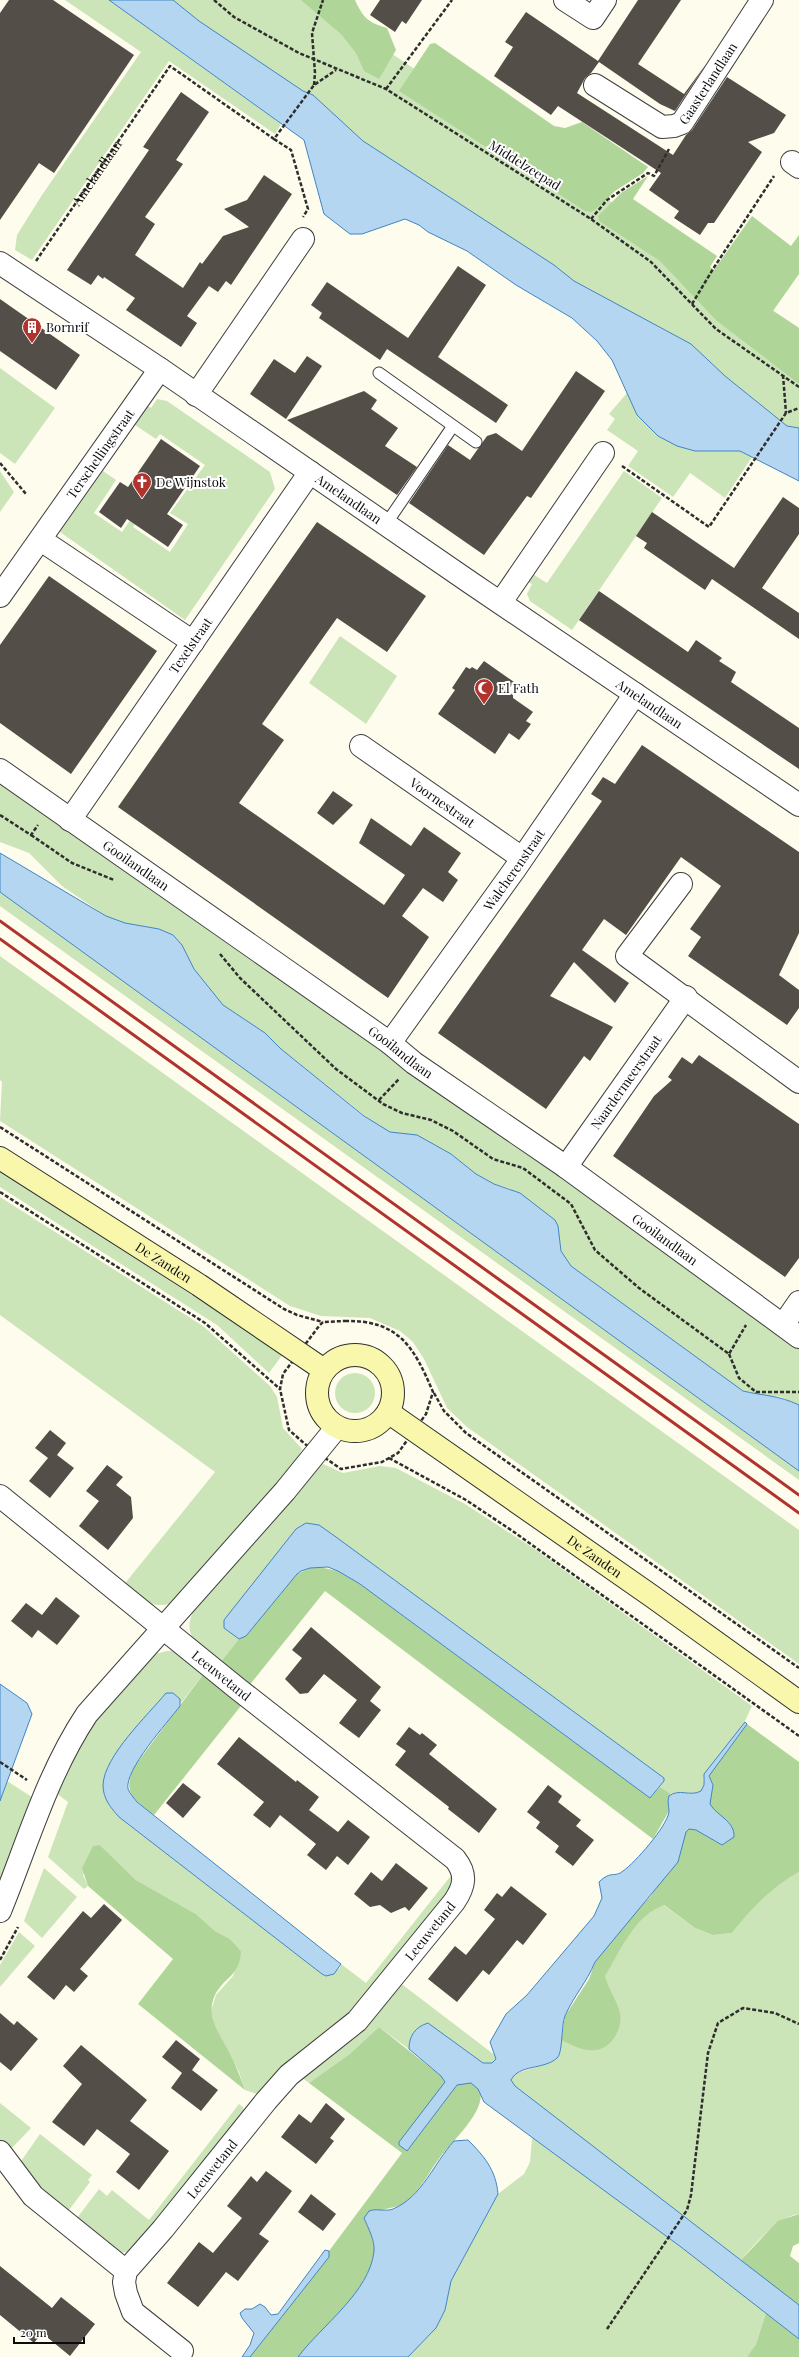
<svg xmlns="http://www.w3.org/2000/svg" width="799" height="2357" viewBox="0 0 799 2357" font-family="'Playfair Display',serif">
<style>
.green{fill:#cce5b8}
.forest{fill:#afd599}
.water{fill:#b4d6f1;stroke:#4185c3}
.building{fill:#544e49}
.lines{fill:none;stroke-linecap:round;stroke-linejoin:round}
.service-casing{stroke:#3f3f3f;stroke-width:13}
.minor-casing{stroke:#3f3f3f;stroke-width:24}
.secondary-casing{stroke:#2e2e2e;stroke-width:24}
.path{stroke:#2e2e2e;stroke-width:2.5;stroke-dasharray:4 2;stroke-linecap:butt}
.service{stroke:#fff;stroke-width:11}
.minor{stroke:#fff;stroke-width:22}
.secondary{stroke:#f9f7ac;stroke-width:22}
.rail{stroke:#b1332e;stroke-width:3}
.labels{text-anchor:middle;stroke-width:4;stroke-linejoin:round;paint-order:stroke}
.street-label{font-size:13px;fill:#0c0c0c;stroke:#fff}
.poi-label{font-size:13px;fill:#0c0c0c;stroke:#fff;text-anchor:start}
</style>
<rect width="100%" height="100%" fill="#fefcec"/>
<path class="green" d="M65,0H109L281,124L275,134L169,61L32,260L15,250L17,235L42,195L141,52Z
M117,0H312L799,328V474Z
M0,368L55,408L15,464L0,453Z
M627,393L637,415L658,436L695,451L740,450L752,457L725,498L690,473L673,497L628,466L638,451L607,430L615,419L609,414Z
M157,399L167,401L270,472L275,489L185,620L60,532L103,471L116,480L94,513L122,532L135,513L140,516L133,527L170,552L188,524L170,513L205,465L160,434L156,439L135,425L148,406L151,408Z
M0,471L14,492L0,512Z
M624,471L662,498L572,630L530,601L527,594L532,584L525,580L531,573L547,583Z
M340,636L397,676L366,724L309,683Z
M0,779L799,1347V1405L781,1397L759,1395L743,1391L571,1266L561,1251L558,1226L509,1188L494,1184L476,1174L451,1154L417,1136L390,1132L379,1127L281,1049L265,1033L223,1005L194,969L182,945L159,929L125,923L106,916L62,886L29,853L0,842Z
M0,892L799,1471V1480L0,906Z
M0,956L799,1530V1664L467,1427L447,1408L424,1359L413,1342L400,1331L370,1318L321,1316L290,1306L0,1121L2,1082L0,1080Z
M0,1171L283,1354L269,1373L217,1325L0,1187Z
M0,1197L203,1326L270,1386L277,1397L283,1428L302,1449L294,1465L173,1603C152,1610 139,1598 122,1587L215,1472L0,1315Z
M335 1393a20 20 0 1 1 40 0a20 20 0 1 1-40 0Z
M323,1464L343,1473L380,1466L396,1468L465,1504L536,1550L752,1706L744,1723L703,1778L704,1785L701,1791C691,1796 680,1789 671,1794L660,1787L664,1781V1778L319,1525L306,1523L296,1529L224,1628L239,1639L219,1664C201,1647 180,1637 194,1610L314,1467Z
M167,1651H174L205,1672L181,1703L179,1699L108,1804L119,1817L322,1974L326,1976L340,1968L341,1964L366,1983L453,1873V1887L350,2016L260,2095L245,2090L239,2072L214,2024L211,2011L216,1995L233,1976L241,1951L230,1939L215,1931L196,1914L136,1880L100,1845L83,1875L88,1886L84,1889L48,1857L68,1802L56,1793L89,1728L152,1655Z
M7,1781L38,1801L0,1894V1801Z
M44,1868L77,1897L42,1938L24,1921Z
M799,1872V2214C778,2216 753,2246 740,2261L699,2228L681,2247L766,2313L756,2344L747,2357H408L436,2328L445,2310L451,2281L498,2194L524,2174L530,2162L532,2138L511,2080L514,2074L549,2063L561,2032L651,1896L695,1928L713,1935L732,1933C751,1909 772,1887 799,1872Z
M19,1932L35,1946L0,1987V1965Z
M399,1982L496,2056V2059L492,2063H483L428,2023C415,2028 409,2035 409,2049L379,2027L350,2055L309,2083L299,2076Z
M0,2103L31,2128L11,2149L7,2150L0,2140Z
M239,2104L243,2107L245,2115L131,2251L120,2253L77,2218L99,2189L107,2196L112,2190L149,2220Z
M40,2134L92,2175L88,2180L90,2182L69,2210L63,2213L19,2164Z"/>
<path class="forest" d="M301,0H355C363,18 369,23 387,28L396,50L379,79L364,71L356,53L341,34Z
M435,43L554,126L565,128L582,122L648,167L643,173L615,191L595,210L591,212L585,211L399,91L430,44Z
M648,176L633,199L717,256L710,267L714,270L752,216L791,246L799,235V274L773,311L799,328V384L717,321L660,261L599,221L598,216L621,193Z
M319,1567L338,1571L360,1584L650,1798L660,1787L671,1794L669,1796V1811L653,1839L325,1591L248,1687L219,1664L239,1639L246,1636L297,1574L310,1568Z
M205,1672L244,1702L154,1815C134,1799 122,1794 134,1767Z
M747,1724L799,1762V1872C772,1887 751,1909 732,1933L713,1935L695,1928L664,1905C635,1915 620,1951 605,1976C608,1989 617,2000 620,2013C623,2028 612,2048 596,2050C584,2052 572,2045 561,2040L565,2016L589,1979L595,1962L626,1922L651,1896L686,1832L689,1829L696,1830L722,1845L709,1804L713,1785L709,1776Z
M100,1845L136,1880L196,1914L215,1931L230,1939L241,1951C240,1976 224,1977 215,1995C205,2016 219,2032 228,2050C235,2063 240,2076 245,2090L138,2004L173,1959L88,1886L82,1868L93,1846Z
M379,2027L441,2076L445,2082L407,2151L457,2085L469,2082C504,2095 450,2143 441,2156C429,2172 421,2189 406,2202C398,2208 389,2207 380,2211C375,2213 369,2216 364,2219C368,2228 375,2240 374,2251C369,2293 322,2326 298,2357H250L329,2257V2251L402,2153L309,2083L350,2054Z
M799,2214V2243L793,2246L790,2256L799,2263V2305L740,2261L778,2221Z
M766,2313L799,2339V2357H747L756,2344Z"/>
<path class="water" d="M109,0H173L199,21L303,91L313,95L363,141L554,265L574,281L691,344L725,376L787,426L799,428V481L740,451H695L677,446L658,436L637,415L612,360L597,341L572,318L516,285L467,251L428,232L419,225L405,219L362,234H350L324,214L304,140Z
M0,853L106,916L125,923L159,929L173,935L182,945L194,969L223,1005L265,1033L281,1049L364,1116L390,1132L417,1135L435,1145L451,1154L476,1174L494,1184L520,1193L555,1220L558,1226L561,1251L571,1266L743,1391C764,1396 778,1395 799,1405V1471L0,892Z
M306,1523L319,1525L336,1537L664,1778V1781L650,1798L360,1584L338,1571L328,1567L310,1568L301,1571L297,1574L246,1636L239,1639L224,1628V1620L296,1529Z
M0,1684L27,1703L32,1714L0,1801Z
M166,1693H173L180,1699V1706C168,1722 124,1770 128,1789C130,1794 134,1798 137,1802L337,1961L341,1964L334,1974L326,1976L322,1974L119,1817C111,1808 103,1799 103,1785C104,1756 148,1715 166,1693Z
M745,1722L747,1724L709,1776L713,1785L710,1804C717,1816 735,1821 734,1837L722,1845L696,1830L689,1829L686,1832L678,1862L595,1962C587,1982 573,1997 565,2016C561,2026 563,2053 557,2058C544,2070 519,2064 511,2080L515,2086L799,2305V2339L681,2247L484,2102L478,2089L471,2083L457,2085L407,2151L399,2145V2142L445,2082L441,2076L409,2049C409,2036 415,2027 428,2023L483,2063H492L496,2059L490,2042L506,2014L527,1995L594,1916L602,1898L599,1882C611,1870 615,1878 623,1871C635,1863 667,1826 669,1812C669,1806 667,1802 669,1796C679,1788 690,1797 701,1791L704,1785V1774Z
M468,2140C484,2156 496,2170 498,2194L451,2281L445,2310L436,2328L408,2357H298C321,2326 370,2292 374,2251C375,2240 368,2228 364,2218L369,2211C376,2208 385,2212 393,2209C422,2197 434,2163 454,2141Z
M325,2250L329,2251V2257L250,2357H242L250,2345L254,2333L242,2318L240,2313L245,2309H252L260,2304L265,2307L271,2315L278,2314Z"/>
<path class="building" d="M9,0H53L134,55L54,173L39,163L0,220V13Z
M380,0H422L406,24L402,21L395,32L370,15Z
M638,0H681L638,64L684,94L706,64L675,111L660,104L599,62L591,73L585,78L577,93L673,155L686,135L692,130L727,77L786,115L774,133L748,142L762,152L714,223H708L700,235L674,218L679,211L649,190L661,173L558,106L551,115L494,76L513,47L505,42L526,12L598,61Z
M181,92L209,112L176,160L183,164L145,217L155,224L135,255L183,288L200,262L202,264L223,236L249,227L224,209L247,200L264,175L292,194L231,285L226,281L218,292L209,286L187,316L197,323L181,347L126,310L135,298L104,277L103,279L98,275L91,285L67,270L149,150L143,147Z
M458,266L486,285L438,357L508,405L496,423L387,349L380,360L319,318L322,313L311,305L327,282L408,338Z
M0,299L80,355L56,390L0,351Z
M307,356L322,366L286,419L250,394L274,359L295,373Z
M576,371L605,391L531,498L527,496L484,555L409,503L448,445L470,460L487,436L496,433L522,451Z
M364,391L377,400L371,409L398,428L385,446L417,467L397,495L287,420Z
M161,439L200,466L167,514L183,525L168,547L127,519L121,528L99,512L120,482L128,487Z
M783,497L799,508V534L762,588L799,613V639L712,579L705,590L644,548L647,543L636,536L652,512L734,568Z
M317,522L426,596L387,652L337,618L262,724L284,740L239,803L384,905L405,875L359,843L371,818L411,846L424,827L461,853L448,872L458,880L443,902L423,888L402,916L429,937L388,998L118,807Z
M49,576L157,651L71,774L0,723V645Z
M599,591L688,652L696,640L722,658L719,661L736,672L731,682L799,728V769L579,620Z
M484,661L514,682L507,691L513,694V698L533,712L526,721L531,724L519,740L509,733L495,754L438,714L455,690L452,688L466,667L470,669L472,667L477,670Z
M642,745L799,852V933L779,975L799,990V1008L787,1025L688,956L701,937L690,929L721,886L681,857L626,935L604,919L582,950L629,983L615,1003L574,962L550,996L613,1027L590,1061L584,1056L546,1109L438,1033L602,801L591,794L603,777L615,784Z
M333,791L353,805L333,825L317,813Z
M699,1055L799,1124V1258L785,1277L613,1156L654,1096L672,1080L668,1077L682,1057L692,1064Z
M50,1430L66,1443L57,1455L74,1468L50,1498L29,1481L48,1458L35,1448Z
M107,1465L123,1477L116,1485L131,1497L133,1518L108,1550L79,1526L99,1501L86,1491Z
M56,1597L80,1616L57,1645L38,1630L32,1638L11,1621L26,1603L42,1615Z
M311,1627L381,1687L370,1701L381,1710L359,1738L339,1723L357,1700L324,1674L308,1693L300,1694L285,1679L302,1658L292,1650Z
M409,1727L420,1735L422,1733L437,1745L429,1754L497,1809L479,1833L448,1809L449,1807L395,1765L406,1751L396,1744Z
M239,1737L296,1782L297,1780L319,1797L309,1810L338,1832L348,1820L370,1837L348,1865L337,1856L326,1870L307,1855L316,1844L280,1815L270,1828L253,1815L264,1802L217,1764Z
M183,1783L201,1797L183,1818L166,1803Z
M548,1785L562,1796L558,1802L581,1820L576,1826L594,1840L573,1866L555,1852L559,1846L536,1828L540,1822L527,1812Z
M396,1863L428,1888L409,1911L405,1907L391,1913L380,1905L370,1907L354,1894L371,1872L382,1881Z
M511,1886L547,1914L523,1945L517,1940L489,1975L483,1970L457,2002L428,1979L455,1946L466,1955L495,1919L484,1910L497,1893L502,1897Z
M104,1904L122,1920L80,1969L88,1976L74,1992L66,1985L54,2000L27,1977L83,1911L91,1918Z
M0,2013L14,2025L17,2021L38,2039L11,2071L0,2062Z
M176,2040L200,2059L192,2070L218,2090L201,2111L171,2088L182,2073L162,2057Z
M81,2045L147,2100L130,2121L169,2151L139,2190L116,2172L130,2154L97,2129L84,2146L52,2122L82,2084L63,2066Z
M326,2103L345,2119L330,2138L334,2141L316,2164L281,2137L299,2114L311,2123Z
M266,2171L292,2191L259,2234L269,2241L238,2281L226,2272L198,2307L167,2283L199,2242L213,2253L242,2218L227,2206L251,2176L257,2182Z
M311,2194L336,2214L323,2231L298,2212Z
M0,2266L52,2308L61,2297L95,2324L70,2356L42,2333L34,2343L0,2315Z"/>
<g class="lines">
<defs>
<path id="service" d="M379,373L476,442
M386,524L453,426"/>
<g id="minor">
<path d="M565,0L593,18L605,0"/>
<path id="s2" d="M595,85L662,127L674,126L682,123L762,0"/>
<path d="M792,162L799,167"/>
<path id="s3" d="M0,263L160,369L471,583L799,805"/>
<path d="M196,395L303,239"/>
<path d="M41,540L193,642"/>
<path id="s4" d="M0,596L160,369"/>
<path d="M501,602L603,453"/>
<path id="s5" d="M361,746L522,858"/>
<path id="s6" d="M0,770L390,1043L414,1063L566,1167L799,1337"/>
<path id="s7" d="M70,820L310,472"/>
<path d="M681,884L627,956L799,1082"/>
<path id="s8" d="M390,1043L515,869L635,694"/>
<path id="s9" d="M566,1167L686,997"/>
<path d="M783,1325L799,1302"/>
<path id="s10" d="M0,1496L238,1689L455,1859C467,1874 465,1886 454,1902L357,2021L289,2075L266,2101L163,2229L126,2271L124,2282L126,2293L133,2312L182,2351"/>
<path d="M0,1911C27,1845 47,1774 87,1714L285,1491L337,1427"/>
<path d="M0,2152L33,2196L126,2271"/>
</g>
<g id="secondary">
<path id="s11" d="M0,1158L199,1285L324,1370"/>
<circle cx="355" cy="1393" r="38"/>
<path id="s12" d="M388,1412L653,1597L799,1702"/>
</g>
</defs>
<use href="#service" class="service-casing"/>
<use href="#minor" class="minor-casing"/>
<use href="#secondary" class="secondary-casing"/>
<g class="path">
<path d="M214,0L234,17L299,53L386,89L591,219L651,262L716,329L799,387"/>
<path d="M314,85L315,73L312,33L323,0"/>
<path d="M386,89L452,0"/>
<path d="M274,139L291,150L308,209L303,217"/>
<path d="M591,219L607,200L648,173L654,176L669,149"/>
<path id="s1" d="M36,261L170,66L274,139L314,85L336,70"/>
<path d="M692,304L713,269L774,176"/>
<path d="M783,375L786,413"/>
<path d="M0,463L26,494"/>
<path d="M622,466L709,527L786,413L799,408"/>
<path d="M0,815L31,835L38,825"/>
<path d="M31,835L72,863L114,880"/>
<path d="M220,954L240,978L336,1069L383,1104L402,1113L431,1120L453,1131L493,1159L523,1168L571,1204L595,1250L639,1288L729,1354L746,1325"/>
<path d="M379,1100L399,1079"/>
<path d="M0,1127L284,1309L297,1315L323,1322"/>
<path d="M0,1192L205,1323L280,1389"/>
<path d="M345,1321C399,1320 414,1347 433,1392L426,1414L398,1453L382,1462L341,1469L305,1444L289,1430L280,1389L283,1374L319,1326L323,1322Z"/>
<path d="M729,1354L739,1378L756,1392H799"/>
<path d="M434,1393L444,1411L466,1433L799,1668"/>
<path d="M389,1458L466,1500L514,1532L799,1736"/>
<path d="M0,1762L27,1780"/>
<path d="M0,1960L18,1927"/>
<path d="M607,2329L687,2210L691,2195L708,2053L718,2023L743,2008L775,2013L799,2024"/>
</g>
<use href="#service" class="service"/>
<use href="#minor" class="minor"/>
<use href="#secondary" class="secondary"/>
<path class="rail" d="M0,921L799,1495
M0,939L799,1513"/>
</g>
<defs>
<symbol id="building-pin" viewBox="-11 -11 22 30"><path d="M0 17L-7.5 6A9.5 9.5 0 1 1 7.5 6Z" fill="#b1332e" stroke="#fff"/><path d="M-4-6H4V6H1V3H-1V6H-4ZM-2.5-4.3h1.7v1.8h-1.7ZM.8-4.3h1.7v1.8H.8ZM-2.5-1h1.7V.8h-1.7ZM.8-1h1.7V.8H.8Z" fill="#fff"/></symbol>
<symbol id="church-pin" viewBox="-11 -11 22 30"><path d="M0 17L-7.5 6A9.5 9.5 0 1 1 7.5 6Z" fill="#b1332e" stroke="#fff"/><path d="M-1.2-6h2.4v3.5h3.3v2.4h-3.3V6h-2.4V-.1h-3.3v-2.4h3.3Z" fill="#fff"/></symbol>
<symbol id="mosque-pin" viewBox="-11 -11 22 30"><path d="M0 17L-7.5 6A9.5 9.5 0 1 1 7.5 6Z" fill="#b1332e" stroke="#fff"/><path d="M3.5-4.9A6 6 0 1 0 3.5 4.9A5 5 0 1 1 3.5-4.9Z" fill="#fff"/></symbol>
</defs>
<g fill-rule="evenodd">
<use href="#building-pin" x="21" y="316" width="22" height="30"/>
<use href="#church-pin" x="131" y="471" width="22" height="30"/>
<use href="#mosque-pin" x="473" y="677" width="22" height="30"/>
</g>
<g class="labels">
<g class="street-label">
<text dy="5" stroke="none"><textPath href="#s2" startOffset="147">Gaasterlandlaan</textPath></text>
<text transform="translate(525 165) rotate(32)" y="5">Middelzeepad</text>
<text dy="5" stroke="none"><textPath href="#s1" startOffset="107">Amelandlaan</textPath></text>
<text dy="5" stroke="none"><textPath href="#s4" startOffset="174">Terschellingstraat</textPath></text>
<text dy="5" stroke="none"><textPath href="#s3" startOffset="421">Amelandlaan</textPath></text>
<text dy="5" stroke="none"><textPath href="#s7" startOffset="212">Texelstraat</textPath></text>
<text dy="5" stroke="none"><textPath href="#s3" startOffset="785">Amelandlaan</textPath></text>
<text dy="5" stroke="none"><textPath href="#s5" startOffset="99">Voornestraat</textPath></text>
<text dy="5" stroke="none"><textPath href="#s6" startOffset="166">Gooilandlaan</textPath></text>
<text dy="5" stroke="none"><textPath href="#s8" startOffset="213">Walcherenstraat</textPath></text>
<text dy="5" stroke="none"><textPath href="#s6" startOffset="490">Gooilandlaan</textPath></text>
<text dy="5" stroke="none"><textPath href="#s9" startOffset="104">Naardermeerstraat</textPath></text>
<text dy="5" stroke="none"><textPath href="#s6" startOffset="814">Gooilandlaan</textPath></text>
<text dy="5" stroke="none"><textPath href="#s11" startOffset="194">De Zanden</textPath></text>
<text dy="5" stroke="none"><textPath href="#s12" startOffset="252">De Zanden</textPath></text>
<text dy="5" stroke="none"><textPath href="#s10" startOffset="285">Leeuwetand</textPath></text>
<text transform="translate(430 1931) rotate(-51)" y="5">Leeuwetand</text>
<text transform="translate(212 2169) rotate(-51)" y="5">Leeuwetand</text>
</g>
<g class="poi-label">
<text x="46" y="332">Bornrif</text>
<text x="156" y="487">De Wijnstok</text>
<text x="498" y="693">El Fath</text>
</g>
</g>
<path d="M14 2337v6h70v-6" fill="none" stroke="#0c0c0c" stroke-width="2"/>
<text x="20" y="2337" font-size="12" fill="#0c0c0c" stroke="#ffffff" stroke-width="3" paint-order="stroke">20 m</text>
</svg>
